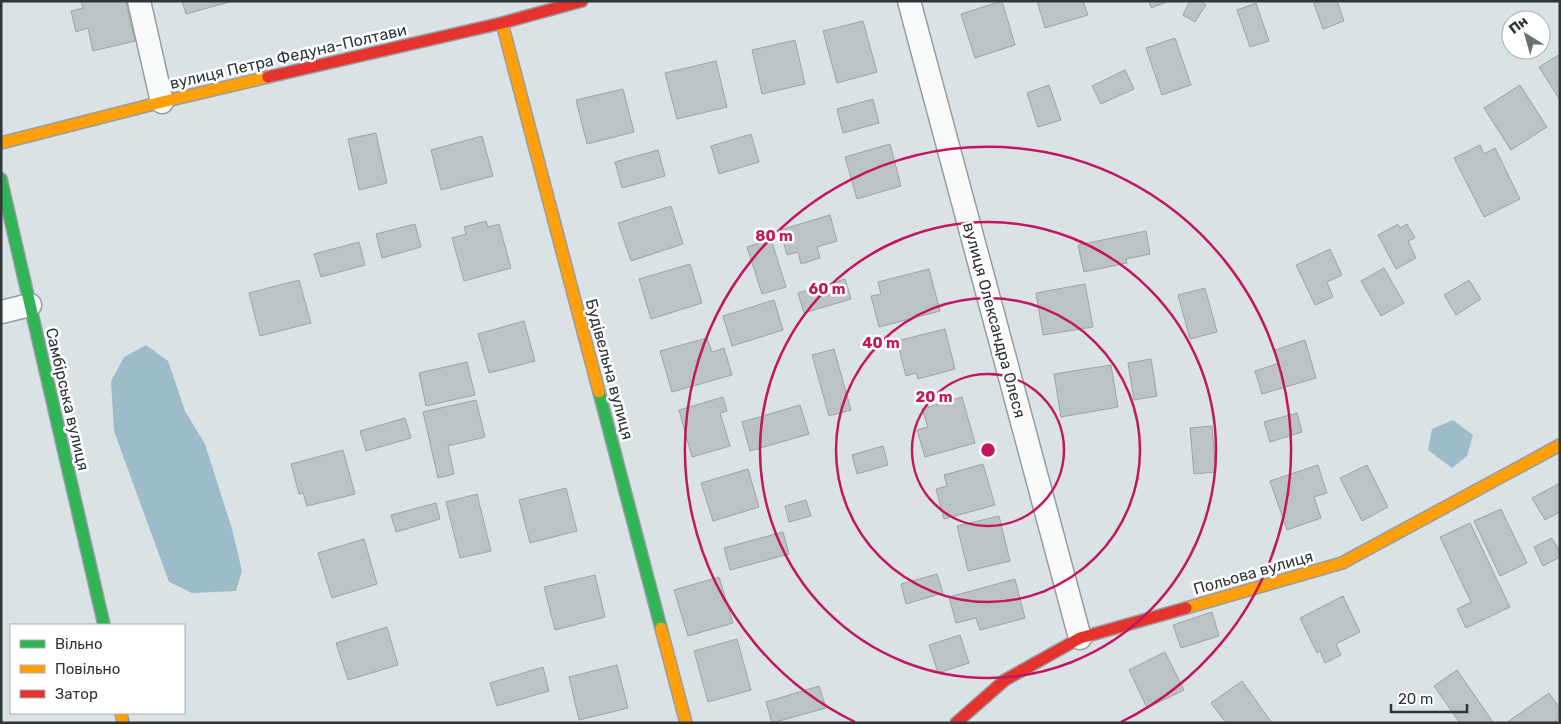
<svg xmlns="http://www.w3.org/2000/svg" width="1561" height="724" viewBox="0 0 1561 724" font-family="Rubik,sans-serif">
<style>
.water{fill:#9cbcc9}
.building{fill:#bcc3c5;stroke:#9da3a6}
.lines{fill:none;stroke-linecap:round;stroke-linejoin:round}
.street-casing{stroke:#979da0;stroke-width:25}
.fast-casing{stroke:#979da0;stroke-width:14}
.slow-casing{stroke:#979da0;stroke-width:14}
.jam-casing{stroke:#979da0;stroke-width:14}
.street{stroke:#f9fbfb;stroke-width:22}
.fast{stroke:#30b455;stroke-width:11}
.slow{stroke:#ff9f0a;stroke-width:11}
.jam{stroke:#e5322d;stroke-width:11}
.ring{fill:none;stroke:#c2185b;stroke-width:2.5}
.labels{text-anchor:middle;stroke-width:5;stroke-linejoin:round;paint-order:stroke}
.street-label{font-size:16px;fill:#2f3538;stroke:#fff}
.centre{fill:#c2185b;stroke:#fff;stroke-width:2.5}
.ring-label{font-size:15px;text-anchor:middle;font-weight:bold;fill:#c2185b;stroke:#fff;stroke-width:5;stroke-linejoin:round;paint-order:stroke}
</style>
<rect width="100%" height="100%" fill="#dae2e5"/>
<path class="water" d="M146,345L168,361L185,411L205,444L232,529L242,571L236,591L192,593L169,582L114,431L111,381L124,357Z
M1453,420L1473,435L1467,456L1452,468L1428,450L1432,429Z"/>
<path class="building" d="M81,1H126L135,41L93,51L88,28L76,32L71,11L83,8Z
M182,1H233L186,14Z
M1002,1L1015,45L975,58L961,14Z
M1037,1H1083L1088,15L1045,28Z
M1149,1H1169L1151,8Z
M1190,1H1199L1206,5L1195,22L1183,15Z
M1313,1H1337L1344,21L1323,29Z
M1256,3L1269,41L1250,47L1237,10Z
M863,21L877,72L837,83L823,31Z
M1175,38L1191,85L1162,95L1146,48Z
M795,40L805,84L762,94L752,50Z
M1560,54V100L1539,67Z
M716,61L727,107L677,119L665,73Z
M1125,70L1134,89L1101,104L1092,86Z
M1049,85L1061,120L1038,127L1027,93Z
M1520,85L1547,127L1511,150L1484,108Z
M623,89L634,132L587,144L576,100Z
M873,99L879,123L843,133L837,109Z
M376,133L387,183L359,190L348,139Z
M751,134L759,162L719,174L711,146Z
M482,136L493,176L441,190L431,150Z
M890,144L901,186L857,199L845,157Z
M1480,145L1484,154L1495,148L1520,199L1484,217L1454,158Z
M658,150L665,176L622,188L615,162Z
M671,206L683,244L631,261L618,223Z
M830,215L837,241L817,247L820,258L801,264L798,252L787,255L780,230Z
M486,221L488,227L499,224L511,268L464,281L452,238L466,234L464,227Z
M415,224L421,247L382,258L376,234Z
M1398,224L1400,228L1407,224L1415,238L1408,241L1416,258L1396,269L1378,235Z
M1146,231L1150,254L1126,259L1127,263L1084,272L1078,245Z
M771,239L786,287L762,294L747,247Z
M359,242L365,265L321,277L314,254Z
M1330,249L1342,275L1327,282L1333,297L1315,305L1296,265Z
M690,264L702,303L651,319L639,279Z
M1384,268L1404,303L1381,316L1361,281Z
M929,269L940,311L879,327L871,296L881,294L878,282Z
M845,279L851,299L804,313L798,293Z
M299,280L311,323L260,336L249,293Z
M1469,280L1481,299L1456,315L1444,295Z
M1085,284L1093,327L1043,335L1036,293Z
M1205,288L1217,332L1190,339L1178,295Z
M774,300L783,330L732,346L723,316Z
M524,321L535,361L489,373L478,334Z
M945,329L955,369L918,379L916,373L906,376L897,341Z
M707,338L712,352L724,348L732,375L672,392L660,351Z
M1305,340L1316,378L1262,394L1255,371L1279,363L1275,350Z
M834,349L851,410L829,416L812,355Z
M1151,359L1157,396L1134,400L1128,363Z
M467,362L475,395L426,406L419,373Z
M1111,365L1118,407L1061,417L1054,374Z
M723,397L727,411L720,413L730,446L692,457L679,410Z
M962,397L975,443L925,457L917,430L928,427L922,409Z
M476,400L485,437L448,446L454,474L438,478L423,412Z
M800,405L809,434L750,451L742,422Z
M1297,413L1302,432L1270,442L1264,422Z
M405,418L411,438L366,451L360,431Z
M1212,426L1216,472L1194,474L1190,428Z
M883,446L888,465L857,474L852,455Z
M343,450L355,494L307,506L303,493L299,494L291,464Z
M983,464L995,505L944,519L936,489L947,486L944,475Z
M1318,465L1327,493L1314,497L1321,518L1287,530L1270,481Z
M1367,465L1388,507L1362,521L1340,478Z
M748,469L759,507L713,521L701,483Z
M1560,483V512L1545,520L1532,498Z
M566,488L577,531L530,543L519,500Z
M477,494L491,551L460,558L446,502Z
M806,500L811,516L789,522L785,506Z
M436,503L440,519L396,532L391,515Z
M1501,509L1527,563L1500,576L1474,521Z
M999,516L1010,561L968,571L957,526Z
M1470,523L1510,607L1466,628L1457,609L1471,602L1440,537Z
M783,532L789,554L730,570L724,548Z
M1552,538L1560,552V557L1543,566L1534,547Z
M364,539L377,584L332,598L318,553Z
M937,574L943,593L906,604L901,584Z
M595,575L605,617L555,630L544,587Z
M719,577L733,623L688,636L674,590Z
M1015,579L1025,618L980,630L976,618L956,623L949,597Z
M1343,596L1360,632L1336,644L1341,655L1325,663L1320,651L1317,653L1300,618Z
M1212,612L1219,636L1181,648L1173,625Z
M387,627L398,665L348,680L336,643Z
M960,635L969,663L938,673L929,645Z
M737,639L751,690L708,702L694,651Z
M1165,652L1184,690L1147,708L1129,670Z
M617,665L628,708L579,720L569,677Z
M543,667L549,691L497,706L490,683Z
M1457,670L1493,722V723H1460L1434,686Z
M1242,681L1272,723H1226L1211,703Z
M819,686L826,708L772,723L766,702Z
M1549,693L1560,709V718L1553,723H1506Z"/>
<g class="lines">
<defs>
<path id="street" d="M139,1L162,102
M909,1L1080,638
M1,312L30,305"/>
<path id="fast" d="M1,179L104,625
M599,392L661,628"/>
<path id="slow" d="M502,23L599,392
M1,143L162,102L268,77
M1186,608L1342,563L1560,445
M661,628L686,723
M121,713L123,723"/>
<path id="jam" d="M268,77L502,23L582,1
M956,723L1005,680L1080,638L1186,608"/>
</defs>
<use href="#street" class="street-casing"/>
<use href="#fast" class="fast-casing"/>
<use href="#slow" class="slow-casing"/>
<use href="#jam" class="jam-casing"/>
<use href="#street" class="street"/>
<use href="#fast" class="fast"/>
<use href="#slow" class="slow"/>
<use href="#jam" class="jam"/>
</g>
<g class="ring">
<circle cx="988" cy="450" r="76"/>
<circle cx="988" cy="450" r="152"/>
<circle cx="988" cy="450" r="228"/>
<path d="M855 722A303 303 0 1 1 1121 722"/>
</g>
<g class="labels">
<g class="street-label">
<text transform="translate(288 56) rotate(-13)" y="6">вулиця Петра Федуна-Полтави</text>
<text transform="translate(995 320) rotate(75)" y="6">вулиця Олександра Олеся</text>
<text transform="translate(610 369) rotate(75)" y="6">Будівельна вулиця</text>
<text transform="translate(68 399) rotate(77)" y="6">Самбірська вулиця</text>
<text transform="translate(1253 572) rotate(-16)" y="6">Польова вулиця</text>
</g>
</g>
<circle cx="988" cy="450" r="8" class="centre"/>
<g class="ring-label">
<text x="774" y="241">80 m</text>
<text x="827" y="294">60 m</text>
<text x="881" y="348">40 m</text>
<text x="934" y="402">20 m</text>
</g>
<rect width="1561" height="724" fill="none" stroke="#2f3538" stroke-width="5"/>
<rect x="10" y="624" width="175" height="90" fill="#ffffff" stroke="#acaeaf"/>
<rect x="20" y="640" width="25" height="8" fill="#30b455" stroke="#acaeaf"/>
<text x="55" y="649" font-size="15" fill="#2f3538">Вільно</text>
<rect x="20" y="665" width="25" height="8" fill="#ff9f0a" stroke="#acaeaf"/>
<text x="55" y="674" font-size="15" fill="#2f3538">Повільно</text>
<rect x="20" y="690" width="25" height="8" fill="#e5322d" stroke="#acaeaf"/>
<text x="55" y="699" font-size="15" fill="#2f3538">Затор</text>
<g transform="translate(1526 35) rotate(323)"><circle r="24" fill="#ffffff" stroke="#acaeaf"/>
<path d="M0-4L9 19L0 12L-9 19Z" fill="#6b7275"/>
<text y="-8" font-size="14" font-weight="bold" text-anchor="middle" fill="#2f3538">Пн</text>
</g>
<path d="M1391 704v8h76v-8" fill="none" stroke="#2f3538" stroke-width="2.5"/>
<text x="1398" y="704" font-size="15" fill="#2f3538" stroke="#ffffff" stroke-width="4" paint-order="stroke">20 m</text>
</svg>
